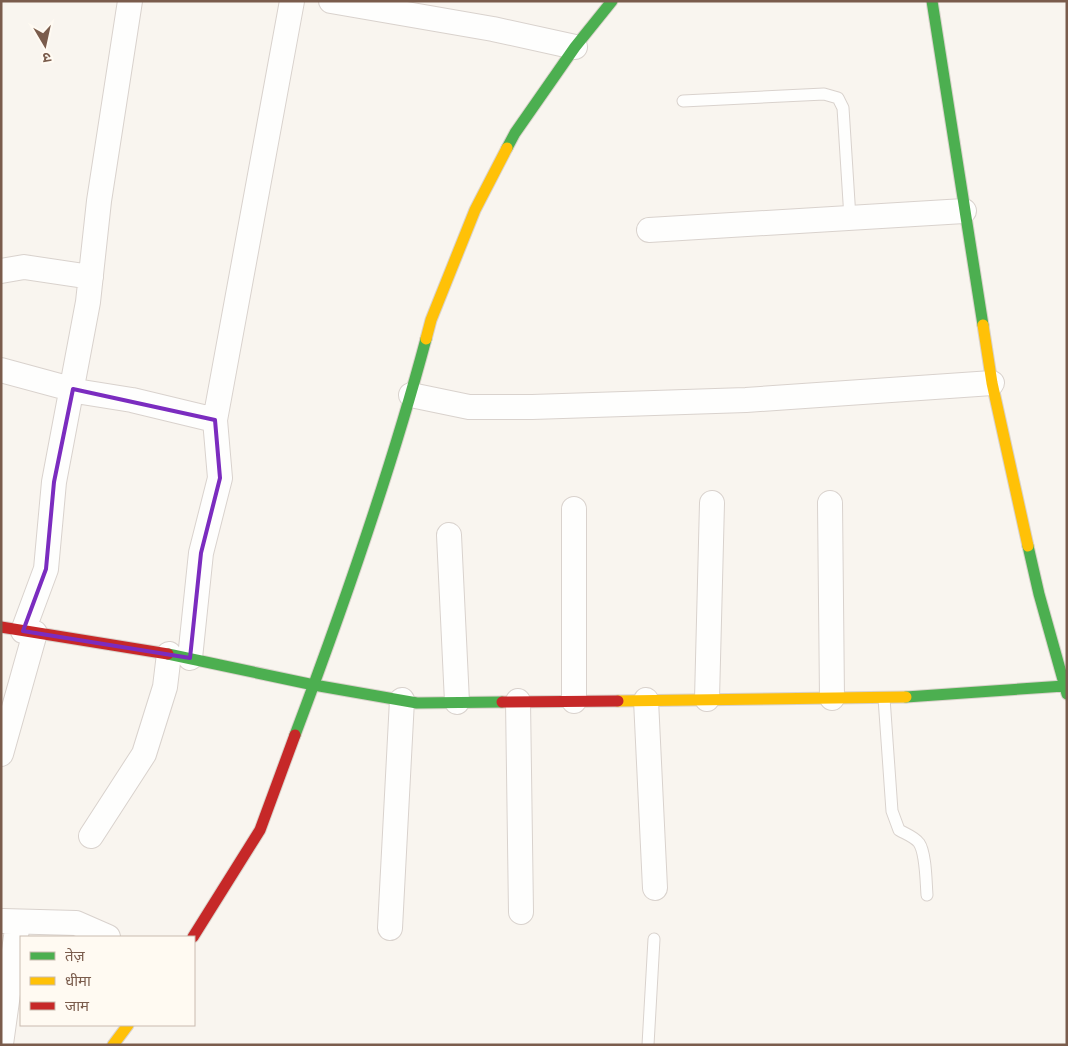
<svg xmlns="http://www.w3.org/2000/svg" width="1068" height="1046" viewBox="0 0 1068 1046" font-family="'Archivo Narrow','Noto Sans Devanagari',sans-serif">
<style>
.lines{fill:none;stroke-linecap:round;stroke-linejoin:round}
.lane-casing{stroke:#d9d2cd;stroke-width:13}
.street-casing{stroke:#d9d2cd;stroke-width:26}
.fast-casing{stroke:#d9d2cb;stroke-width:13}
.slow-casing{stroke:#d9d2cb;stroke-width:13}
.jam-casing{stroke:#d9d2cb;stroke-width:13}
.lane{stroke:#fefefd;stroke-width:11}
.street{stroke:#fefefd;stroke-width:24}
.fast{stroke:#4caf50;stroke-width:11}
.slow{stroke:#ffc107;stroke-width:11}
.jam{stroke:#c62828;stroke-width:11}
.marked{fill:none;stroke:#7b2cbf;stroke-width:4;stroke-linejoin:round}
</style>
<rect width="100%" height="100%" fill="#f9f5ef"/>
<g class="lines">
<defs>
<path id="lane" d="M683,101L824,94L838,98L843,108L850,218
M884,698L892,811L899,830C906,834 915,837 919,843C926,853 926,883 927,895
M648,1045L654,939"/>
<path id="street" d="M331,1L493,29L575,47
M649,230L964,211
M1,271L24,267L91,277
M1,370L82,392L132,400L215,420L220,478L201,553L190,658
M411,395L469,407H532L746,400L992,383
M215,420L292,1
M830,503L832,698
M449,535L457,702
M23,631L46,569L54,482L88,302L99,201L130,1
M707,699L712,503
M646,700L655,888
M518,701L521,912
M574,701V509
M1,754L35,633
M91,836L144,754L165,687L169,654
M3,921L76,923L108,937
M390,928L402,700
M1,1044L18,922"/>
<path id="fast" d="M932,1L983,325
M507,148L515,133L575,47L612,1
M1028,546L1039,594L1067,694
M168,654L314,685L417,703L502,702
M906,697L1064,686
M295,735C344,605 390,474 426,339"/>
<path id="slow" d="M983,325L992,383L1028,546
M426,339L431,320L475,210L507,148
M618,701L906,697
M113,1045L128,1025"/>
<path id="jam" d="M1,627L168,654
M502,702L618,701
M193,937L260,830L295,735"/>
</defs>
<use href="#lane" class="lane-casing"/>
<use href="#street" class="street-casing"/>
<use href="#fast" class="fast-casing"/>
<use href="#slow" class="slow-casing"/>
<use href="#jam" class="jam-casing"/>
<use href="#lane" class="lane"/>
<use href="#street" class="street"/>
<use href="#fast" class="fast"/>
<use href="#slow" class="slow"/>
<use href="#jam" class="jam"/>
</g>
<path class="marked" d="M73,389L215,420L220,478L201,553L190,658L23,631L46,569L54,482Z"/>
<rect width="1068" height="1046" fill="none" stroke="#7a5c4c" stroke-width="5"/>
<rect x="20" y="936" width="175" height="90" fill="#fffaf2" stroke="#cabbb0"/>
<rect x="30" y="952" width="25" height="8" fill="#4caf50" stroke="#cabbb0"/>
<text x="65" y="961" font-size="15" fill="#7a5c4c">तेज़</text>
<rect x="30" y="977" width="25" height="8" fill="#ffc107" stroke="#cabbb0"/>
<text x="65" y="986" font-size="15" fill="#7a5c4c">धीमा</text>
<rect x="30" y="1002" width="25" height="8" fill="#c62828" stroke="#cabbb0"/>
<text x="65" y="1011" font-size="15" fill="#7a5c4c">जाम</text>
<g transform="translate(45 45) rotate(171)" stroke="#fffaf2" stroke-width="4" paint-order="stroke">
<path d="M0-4L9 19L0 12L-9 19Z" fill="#7a5c4c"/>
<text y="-8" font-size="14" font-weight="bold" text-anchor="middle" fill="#7a5c4c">उ</text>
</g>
</svg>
